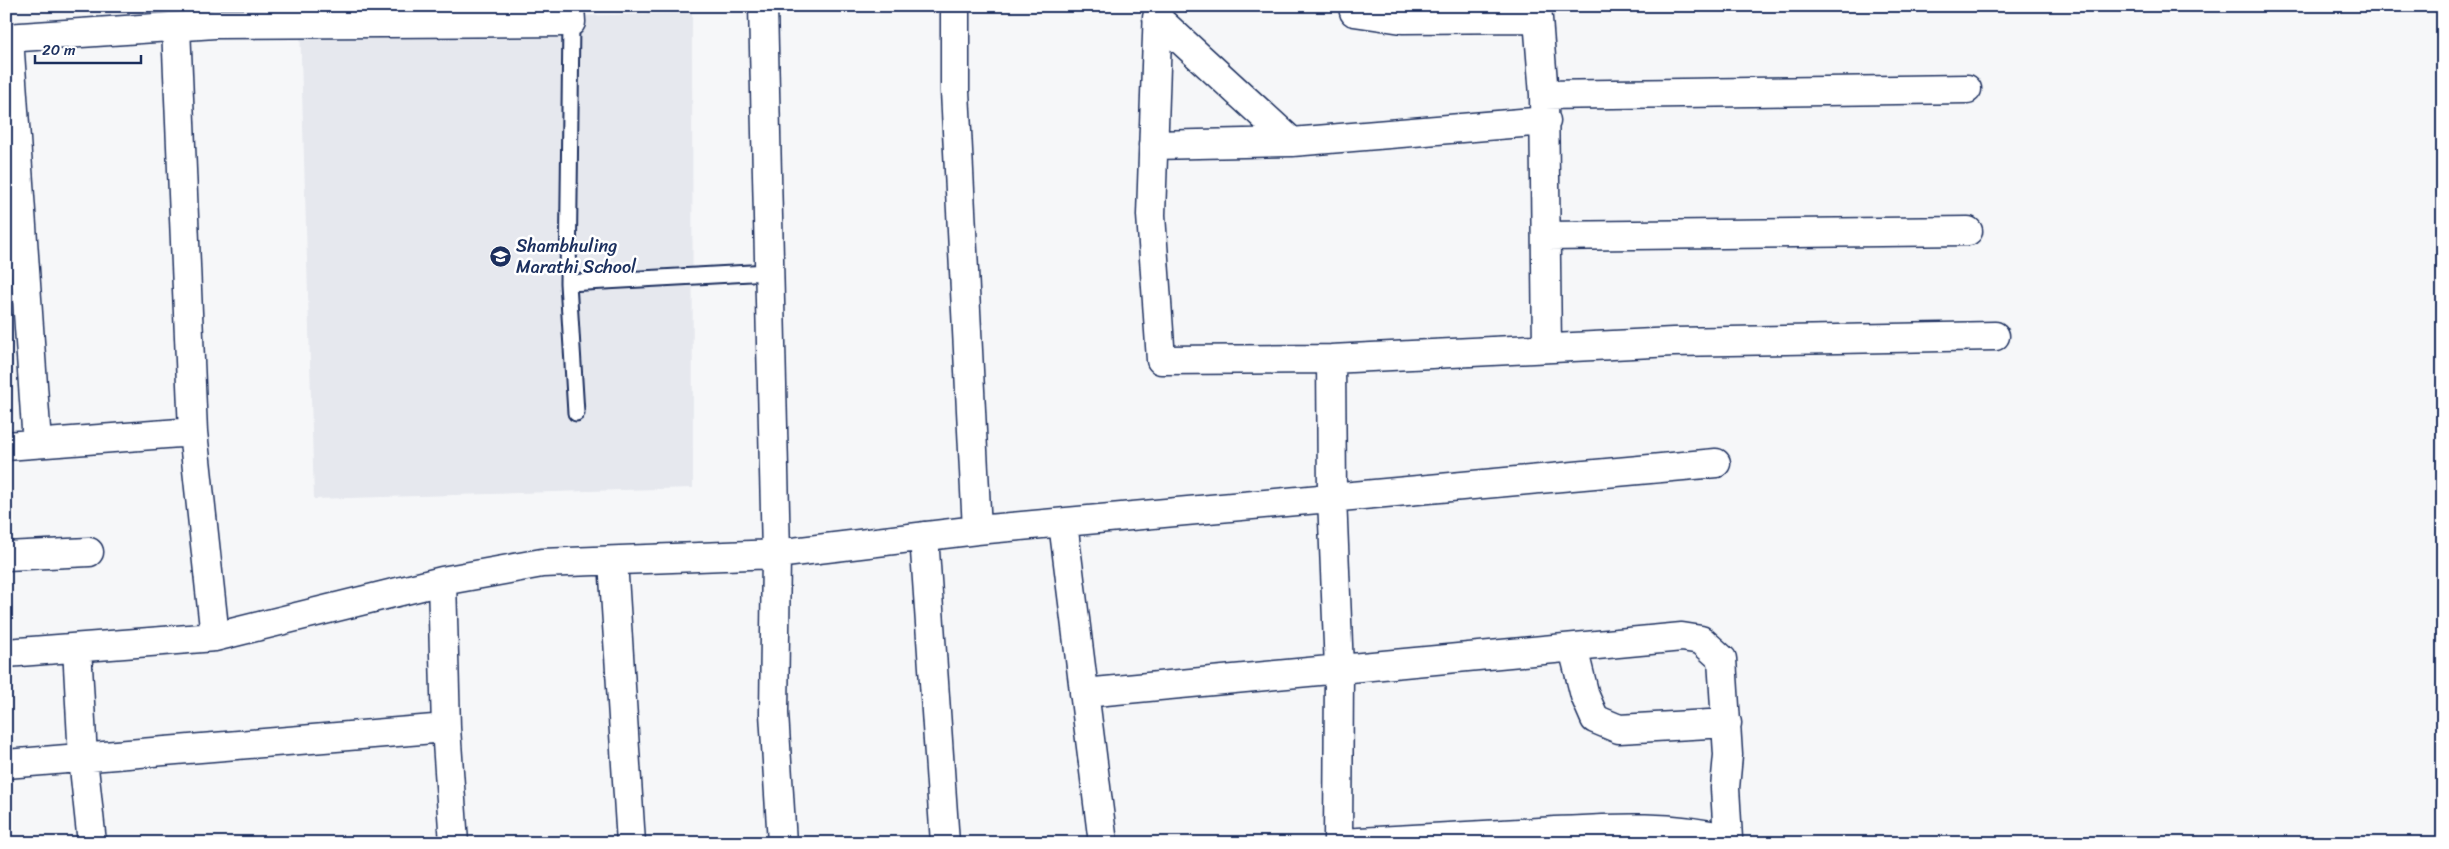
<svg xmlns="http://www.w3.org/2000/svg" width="2449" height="849" viewBox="0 0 2449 849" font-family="Sriracha,sans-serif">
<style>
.built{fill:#e6e8ee}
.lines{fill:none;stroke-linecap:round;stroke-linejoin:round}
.service-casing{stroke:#1b2f5e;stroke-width:19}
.minor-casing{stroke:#1b2f5e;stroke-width:31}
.service{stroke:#fff;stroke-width:15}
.minor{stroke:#fff;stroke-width:28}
.labels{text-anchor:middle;stroke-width:5;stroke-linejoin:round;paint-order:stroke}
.poi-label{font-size:18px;fill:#1b2f5e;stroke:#fff;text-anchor:start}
</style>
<rect width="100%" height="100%" fill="#f6f7f9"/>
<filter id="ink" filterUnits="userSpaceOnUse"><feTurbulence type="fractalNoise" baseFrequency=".02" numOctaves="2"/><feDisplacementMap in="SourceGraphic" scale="10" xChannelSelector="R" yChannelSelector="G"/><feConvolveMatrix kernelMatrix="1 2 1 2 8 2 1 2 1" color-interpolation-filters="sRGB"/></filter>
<g filter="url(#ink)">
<path class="built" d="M692,13L693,488L314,499L300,23Z"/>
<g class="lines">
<defs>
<path id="service" d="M571,22L568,283L576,413
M568,283L769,272"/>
<path id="minor" d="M763,6L776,554L774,713L782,843
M955,6V91L977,530
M1158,6L1151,215L1161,360L1331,359L1673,342L1995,336
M1353,6L1354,12L1402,19L1537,18
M1537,6L1544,95
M1157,18L1292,142
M176,27L193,432
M6,38L215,24L571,22L570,6
M9,38L37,443
M1153,145L1292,142L1546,121
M1547,236L1968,231
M1547,348L1544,95L1967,89
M1331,359L1332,497L1339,669L1338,843
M6,446L193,432L215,637
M1063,523L1103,843
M924,536L945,843
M6,556L89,552
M613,561L631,843
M77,648L83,758L92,843
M1573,648L1585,696L1595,719L1619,729L1727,723
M6,653L215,637L442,581
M1084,693L1682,637L1701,640L1722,659L1728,755L1725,788L1728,839C1666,823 1602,829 1539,832C1473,836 1407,839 1341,843
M6,764L446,728
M454,843L446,728L442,581L542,563L776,554L977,530L1716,463"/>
</defs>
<use href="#service" class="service-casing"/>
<use href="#minor" class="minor-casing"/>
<use href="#service" class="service"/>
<use href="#minor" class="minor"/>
</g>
</g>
<defs>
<symbol id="school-disc" viewBox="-11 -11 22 22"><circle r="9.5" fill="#1b2f5e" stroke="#fff"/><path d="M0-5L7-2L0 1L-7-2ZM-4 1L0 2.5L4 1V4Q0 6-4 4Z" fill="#fff"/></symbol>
</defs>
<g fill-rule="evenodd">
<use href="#school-disc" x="488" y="244" width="25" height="25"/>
</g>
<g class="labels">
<g class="poi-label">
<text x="516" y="252">Shambhuling<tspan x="516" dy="21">Marathi School</tspan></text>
</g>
</g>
<rect width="2449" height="849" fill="none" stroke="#fff" stroke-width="25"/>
<rect x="12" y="12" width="2424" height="824" fill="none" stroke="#1b2f5e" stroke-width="2" filter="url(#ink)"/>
<path d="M35 55v8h106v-8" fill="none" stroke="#1b2f5e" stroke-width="2.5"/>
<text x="42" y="55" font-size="15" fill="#1b2f5e" stroke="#ffffff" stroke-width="4" paint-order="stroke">20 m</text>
</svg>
